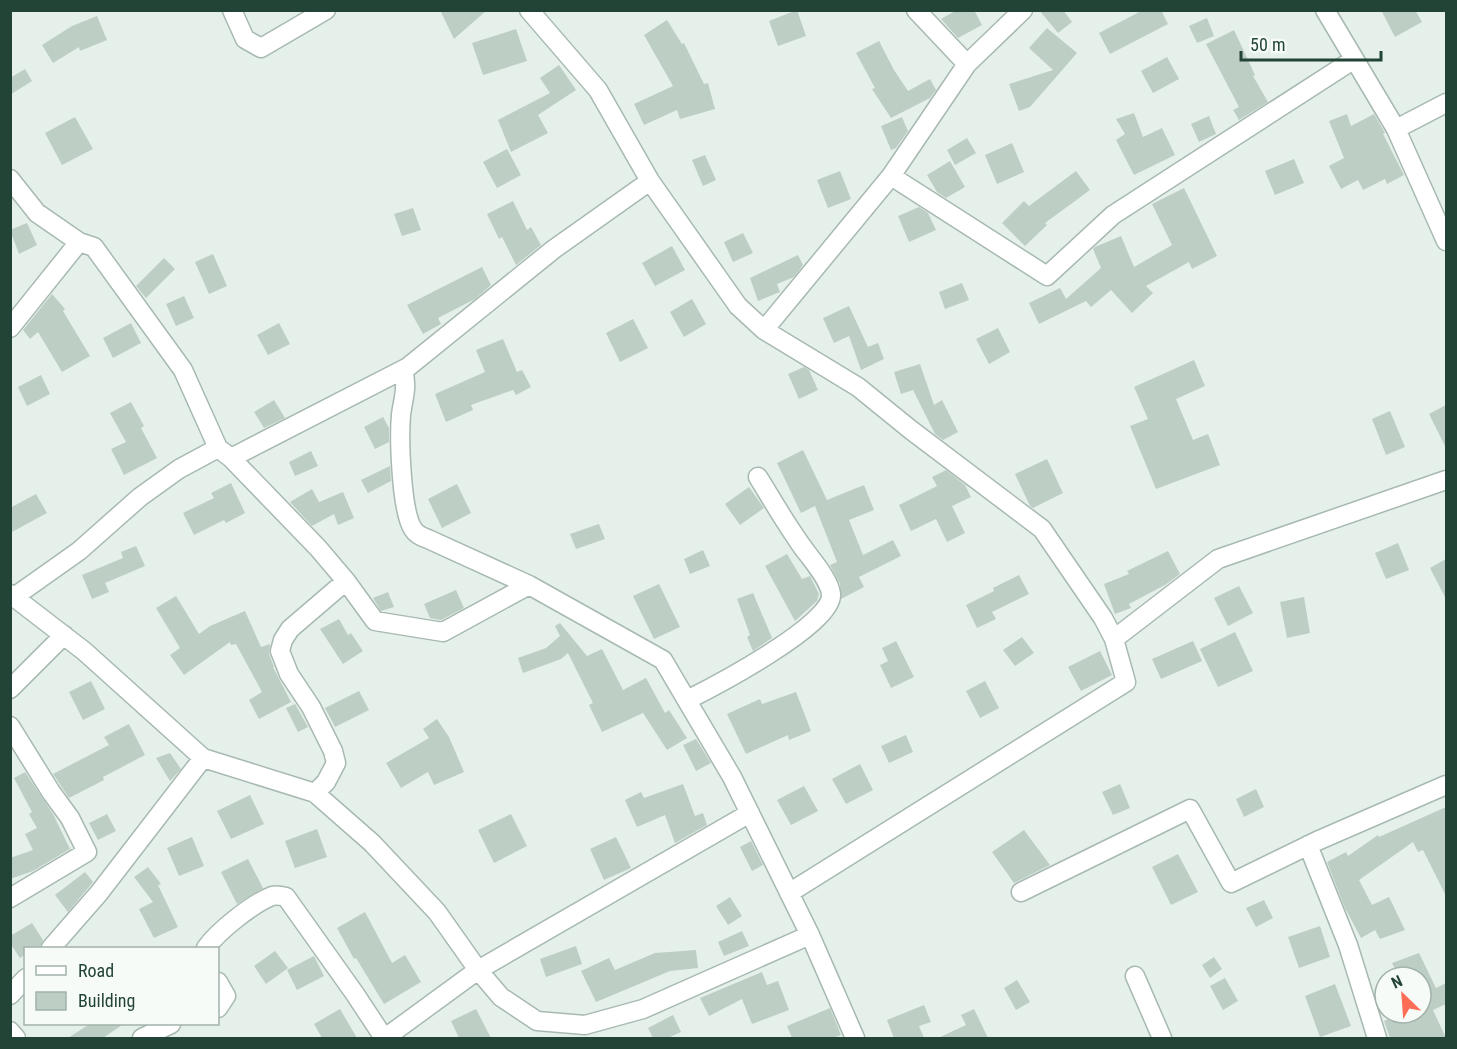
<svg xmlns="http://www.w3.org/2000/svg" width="1457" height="1049" viewBox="0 0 1457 1049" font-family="'Roboto Condensed',sans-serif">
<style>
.building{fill:#bdcec5}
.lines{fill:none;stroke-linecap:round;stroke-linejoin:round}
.minor-casing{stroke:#a7b9b1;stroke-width:21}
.minor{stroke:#fff;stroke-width:18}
</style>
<rect width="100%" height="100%" fill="#e5f0ea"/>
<path class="building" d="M440,10H487L454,39Z
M797,10L806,36L778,46L769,21Z
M957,10H974L982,25L958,38L941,19Z
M1039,10H1063L1072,22L1058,33Z
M1143,10H1161L1168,24L1110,54L1099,33Z
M1381,10H1415L1422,22L1395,37Z
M97,16L107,40L80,51L79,47L53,63L42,45L72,26Z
M1207,18L1214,36L1197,43L1189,26Z
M667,20L682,44L684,43L704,84L708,83L715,109L680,119L677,110L644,125L634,104L673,86L644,35Z
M1047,28L1077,53L1030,107L1019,111L1009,84L1053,70L1029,48Z
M516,29L527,61L483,75L472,43Z
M1234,30L1255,75L1253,76L1268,102L1239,120L1233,110L1239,107L1206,44Z
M879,41L894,70L908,91L930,79L936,90L930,98L891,118L872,89L875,88L856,53Z
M1167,57L1179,79L1153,93L1141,71Z
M559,65L576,90L538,115L548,133L511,152L498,120L550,93L540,78Z
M25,69L32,81L10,95V78Z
M1134,113L1143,137L1162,128L1175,155L1134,175L1116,140L1125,134L1116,119Z
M1347,114L1351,126L1374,114L1385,133L1383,134L1404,175L1387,184L1385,179L1363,190L1358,180L1341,189L1329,166L1344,158L1329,121Z
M1209,116L1216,134L1199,142L1191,124Z
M75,117L93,149L62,165L45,133Z
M902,117L908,131L896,148L891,150L881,126Z
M967,138L976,153L955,165L947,150Z
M1012,143L1024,172L997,184L985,155Z
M507,149L521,175L497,188L483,162Z
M705,155L716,180L703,186L692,160Z
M1294,159L1304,183L1275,195L1265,171Z
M950,161L965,187L946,198L937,192L927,175Z
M840,171L851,199L828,208L817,180Z
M1076,171L1090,190L1045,223L1047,225L1025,246L1002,223L1024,201L1029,206Z
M1184,188L1217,256L1192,269L1189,262L1146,286L1153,293L1132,313L1111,290L1091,307L1086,301L1039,324L1029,303L1060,288L1066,299L1101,268L1093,249L1095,247L1121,236L1134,267L1172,245L1152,204Z
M513,201L527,230L531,227L541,245L516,265L502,237L499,239L487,214Z
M919,207L928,213L936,230L909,242L898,216Z
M413,208L421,230L402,236L394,214Z
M27,223L37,245L19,254L10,230Z
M743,233L753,253L733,262L724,242Z
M672,246L685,270L655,286L642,263Z
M213,254L227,286L209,294L195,262Z
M798,255L803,265L794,277L777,284L780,292L758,301L750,278Z
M164,258L175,269L146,298L136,286Z
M482,267L491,285L475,299L438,318L441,324L423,334L407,305Z
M962,283L969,300L945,309L939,292Z
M52,294L65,309L63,311L90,356L62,372L38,332L30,339L23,330Z
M184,296L194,318L176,326L166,304Z
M692,299L706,324L684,337L670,312Z
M849,306L868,347L878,343L884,359L861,370L849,336L834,343L823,318Z
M633,319L648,348L620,362L606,333Z
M131,323L141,343L113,358L103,338Z
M279,323L290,344L268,355L257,335Z
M998,328L1010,352L989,364L976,339Z
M503,339L517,372L522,370L531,387L516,395L513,390L471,405L473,410L446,422L435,394L485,372L476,350Z
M1194,360L1205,386L1176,399L1193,440L1208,434L1220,465L1156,489L1130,426L1148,419L1134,387Z
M920,364L934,405L942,400L958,432L943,440L935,434L913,390L901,394L894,372Z
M804,367L809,370L818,390L799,399L788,374Z
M41,375L50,394L27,406L18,387Z
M274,400L285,418L264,428L254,412Z
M131,402L144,426L141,428L157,458L124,475L111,449L126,442L110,413Z
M1446,405V448L1429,414Z
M1390,411L1405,447L1386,455L1372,419Z
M383,417L389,428V442L375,449L364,427Z
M803,450L827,500L864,485L874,510L849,520L863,555L893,540L901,556L859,577L864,587L841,599L840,584L830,565L837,562L815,506L801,513L777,463Z
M311,451L318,466L295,476L289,462Z
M1047,459L1063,493L1033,508L1030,506L1015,474Z
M390,466L391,481L368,493L361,480Z
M946,470L965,485L971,497L952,506L965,533L947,542L936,519L911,531L899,505L937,486L932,477Z
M231,483L245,513L226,523L224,520L194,535L183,513L214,498L211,493Z
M457,484L471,513L442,528L428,499Z
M749,487L764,508L740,525L725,504Z
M312,489L319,502L343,492L354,518L338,525L334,514L312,526L290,502Z
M36,494L47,513L10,533V508Z
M599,524L605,539L576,549L570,534Z
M1398,543L1409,570L1386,579L1375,553Z
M136,546L145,566L105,583L109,592L92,599L82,575L123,558L121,552Z
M703,550L710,566L690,574L684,559Z
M1168,551L1180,574L1165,585L1129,604L1131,608L1115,614L1104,584L1129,574L1127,571Z
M787,554L802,579L810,576L819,594L817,601L795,621L765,566Z
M1446,559V599L1430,568Z
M1019,575L1029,594L992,612L996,619L977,628L966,605L994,591L993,588Z
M659,584L680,627L654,639L633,596Z
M1239,586L1253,613L1228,626L1214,598Z
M456,590L464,608L441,620L430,618L424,604Z
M388,592L394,607L381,611L373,598Z
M753,593L772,638L753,651L747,637L750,635L737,599Z
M176,596L199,634L210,626L245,611L261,647L270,644L269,654L274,667H273L291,702L259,719L249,700L262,692L236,644L231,645L230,642L184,675L170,655L180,648L156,608Z
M1304,597L1310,633L1287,638L1280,602Z
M339,619L348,635L351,633L363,651L343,664L320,629Z
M560,623L587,656L602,649L623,690L646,678L665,713L669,710L687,738L667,750L643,713L602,732L589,705L593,703L568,653L561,659L523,673L518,658L546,648L560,636L555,626Z
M1235,632L1253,671L1218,687L1200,649Z
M1022,637L1034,653L1015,666L1003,650Z
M896,641L914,677L891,688L880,665L888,661L882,648Z
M1193,641L1202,661L1161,679L1152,659Z
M1100,651L1112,675L1081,691L1068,667Z
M91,681L105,709L83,720L69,692Z
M985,681L999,708L980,718L966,691Z
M359,691L369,710L335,727L325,708Z
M796,692L811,731L789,740L788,735L746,754L727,714L760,699L762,704Z
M295,704L308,727L298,732L286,708Z
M437,719L449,737L464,772L434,785L428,772L401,788L386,763L429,738L423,729Z
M129,724L145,755L103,777L104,780L69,798L53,774L109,745L104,737Z
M906,735L913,752L889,763L881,746Z
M696,739L711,763L696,771L683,745Z
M170,753L181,769L170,781L156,758Z
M860,764L873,790L846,804L832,779Z
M25,772L53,814L70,849L33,871L10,879V858L33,850L25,834L37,828L29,814L32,812L14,778Z
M683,784L695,816L703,813L707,825L675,843L665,815L637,827L625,800L641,792L644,798Z
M1120,784L1130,808L1113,815L1102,792Z
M804,786L818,811L791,825L777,800Z
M1256,789L1264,807L1244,817L1236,799Z
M250,795L264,824L231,839L217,811Z
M1446,807V896L1423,850L1418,852L1413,842L1359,880L1372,905L1389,897L1405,930L1380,939L1375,930L1361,938L1345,908L1327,862L1346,852L1348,856L1378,835L1379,837Z
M107,814L116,831L98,840L89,823Z
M511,814L527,846L494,863L478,830Z
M317,829L327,857L295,868L285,841Z
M1024,830L1050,865L1014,883L992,852Z
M192,837L204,866L179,876L167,848Z
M616,837L631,868L604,880L590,849Z
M751,841L763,865L752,871L740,847Z
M1178,854L1198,892L1171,905L1152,867Z
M248,859L263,888L237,904L221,872Z
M148,867L161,884L158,885L178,927L154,938L139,909L153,902L134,877Z
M85,872L93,882L68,912L55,895Z
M730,897L742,916L728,925L716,906Z
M1264,900L1273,918L1256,927L1246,908Z
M365,912L392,963L405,955L421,982L384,1004L356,958L354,959L337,928Z
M32,923L43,940L40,948H26V954L20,958L10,943V936Z
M1320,926L1330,957L1299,968L1288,937Z
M742,931L749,946L724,956L718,942Z
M576,946L582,964L546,977L540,959Z
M696,950L698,968L670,971L596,1002L581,971L609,958L615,970L655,953Z
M275,951L288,968L266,984L254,966Z
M1419,953L1436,988L1446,983V1004L1433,1010L1446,1038H1390L1384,1021L1400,1013H1421V977H1399L1392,963Z
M314,956L324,976L297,990L287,970Z
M1214,957L1222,969L1210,978L1202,965Z
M762,972L767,985L778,981L789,1010L752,1024L742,999L709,1016L700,998Z
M1225,978L1238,1001L1223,1010L1210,986Z
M1017,980L1030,1002L1016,1010L1004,988Z
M1335,984L1351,1026L1320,1037L1305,996Z
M924,1005L931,1022L919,1026L924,1038H894L887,1020Z
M830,1008L841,1035L832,1038H792L787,1026Z
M340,1009L357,1038H322L314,1024Z
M476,1009L491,1038H459L451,1021Z
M974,1009L988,1038H938L966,1025L961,1015Z
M673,1015L681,1032L668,1038H653L648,1028Z
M91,1023H125L103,1038H68Z"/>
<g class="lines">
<defs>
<path id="minor" d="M232,10L245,39L261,48L326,10
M529,10L598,90L650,181L738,306L764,330
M916,10L967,64L1023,10
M1325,10L1396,129
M1446,103L1396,129L1446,241
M891,176L1047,276L1113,215L1353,60
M10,179L37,213L79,242
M10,328L79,242L94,247L183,370L218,448L231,458L318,548L346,581L375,621L443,632L529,585L663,660L732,777L810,935
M403,370C408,387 403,399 401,415C399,438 401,511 413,529C416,534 422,537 428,539L529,585
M231,458L408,367L554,249L650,181
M10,594L84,651L203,758L315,793L372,843L437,912L478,970L501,997L537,1021L585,1025L643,1009L810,935L855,1038
M14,597L79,551L140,497L179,469L218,448
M1114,639L1218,559L1446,480
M10,689L64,635
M687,700C713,687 834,624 831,594C829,577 806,554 797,539C783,519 771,498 758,477
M10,726L51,792L70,818L87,852L10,898
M315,793L326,782L336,763L333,751L311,707L289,674L280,651L283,640L290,629L346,581
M1308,845L1348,945L1377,1038
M1021,892L1190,809L1231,883L1317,841L1446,785
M789,893L1126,682L1114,639L1103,618L1042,529L911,430L858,387L764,330L891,176L967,64
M51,948L99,893L203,758
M206,948C218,931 252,904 272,896C277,895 282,896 286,897L355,994L384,1038
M1135,976L1162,1038
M218,982L226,996L218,1008
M10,995L26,978
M10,1031L16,1038
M142,1038L171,1024
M385,1038L478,970L750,813"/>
</defs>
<use href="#minor" class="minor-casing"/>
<use href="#minor" class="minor"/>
</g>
<rect width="1457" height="1049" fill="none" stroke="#224437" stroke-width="24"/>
<rect x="24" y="947" width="195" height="78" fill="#f7fbf8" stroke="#a2b2ab" stroke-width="1.5"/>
<rect x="36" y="966" width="30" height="9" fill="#ffffff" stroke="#a2b2ab" stroke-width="1.5"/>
<text x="78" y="977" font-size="18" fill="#224437">Road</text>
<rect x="36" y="992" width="30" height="18" fill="#bdcec5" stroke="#a2b2ab" stroke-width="1.5"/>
<text x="78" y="1007" font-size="18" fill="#224437">Building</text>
<g transform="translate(1403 995) rotate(335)"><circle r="28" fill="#f7fbf8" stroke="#a2b2ab" stroke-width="1.5"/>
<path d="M0-4.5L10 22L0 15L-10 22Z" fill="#fd6d56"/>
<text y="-9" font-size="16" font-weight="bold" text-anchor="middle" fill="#224437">N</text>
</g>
<path d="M1241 51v9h140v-9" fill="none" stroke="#224437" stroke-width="3"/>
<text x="1250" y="51" font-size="18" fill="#224437" stroke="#f7fbf8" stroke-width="4.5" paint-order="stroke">50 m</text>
</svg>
